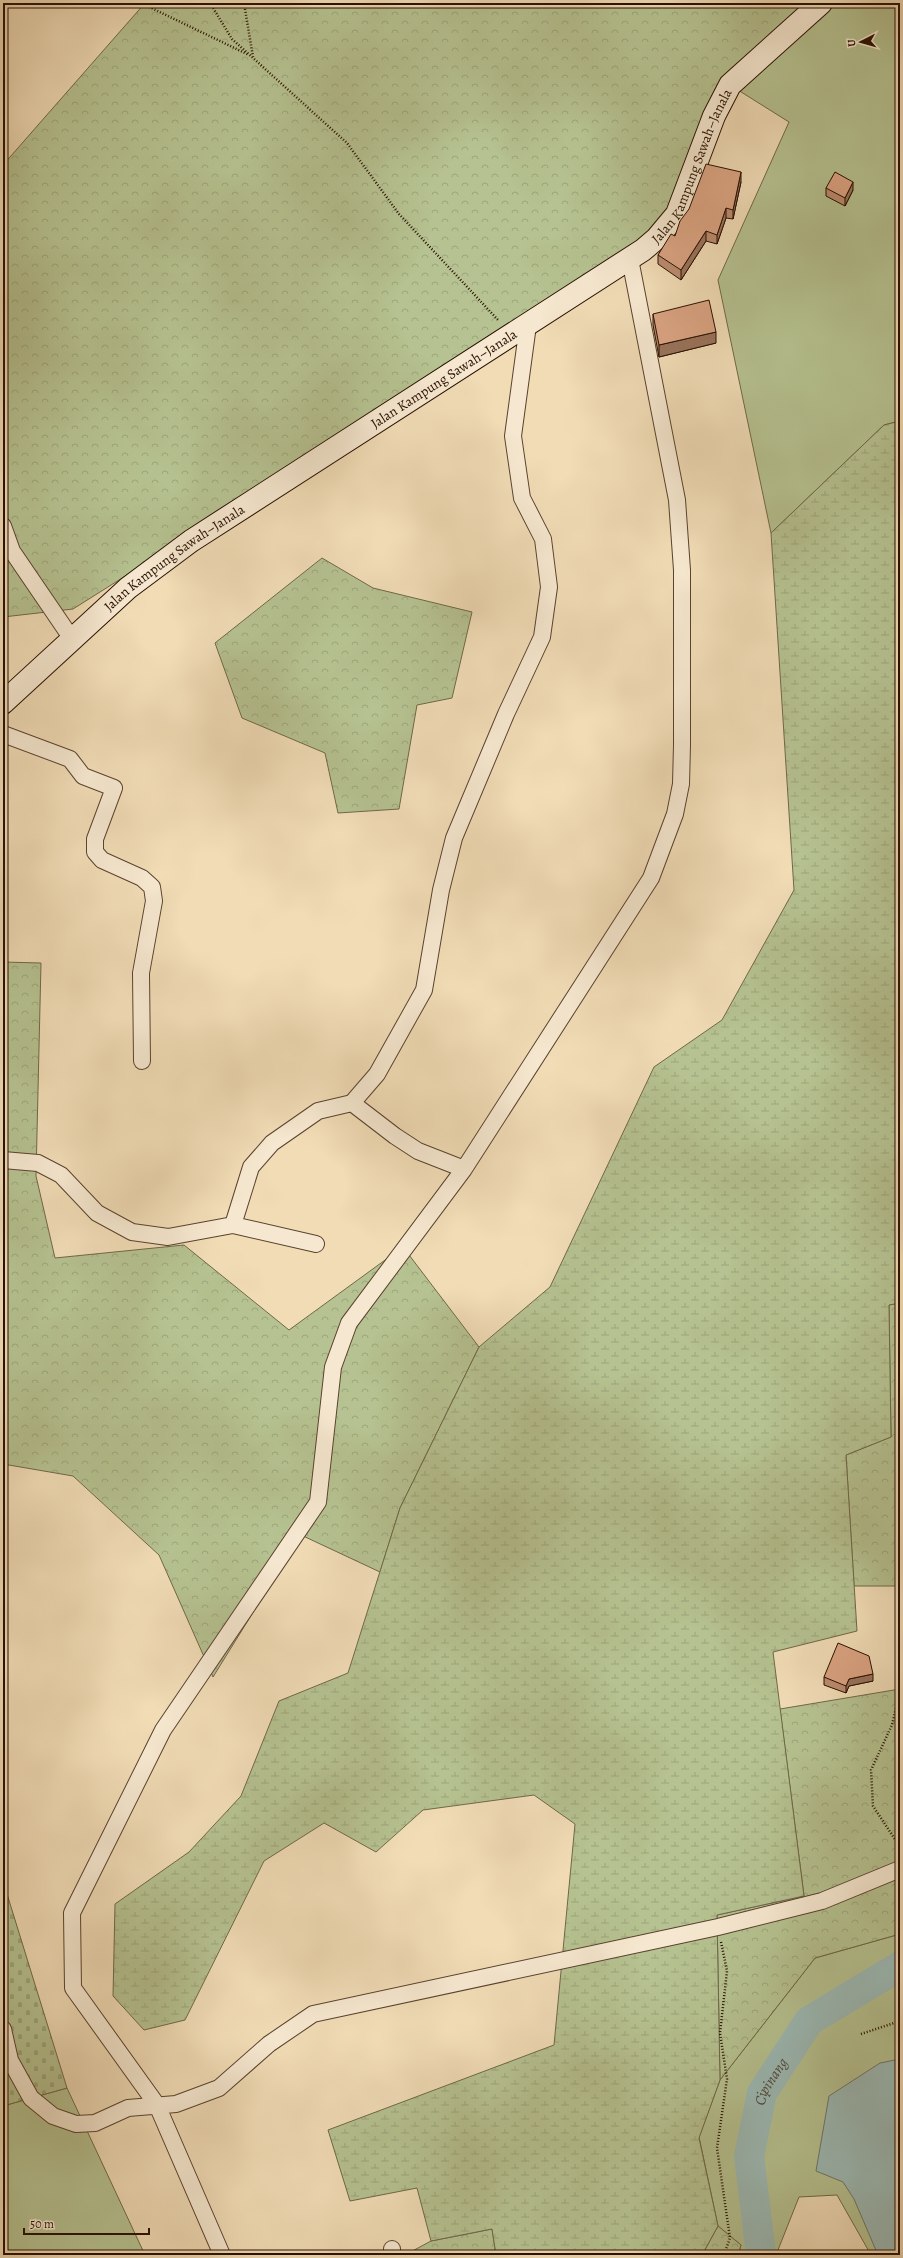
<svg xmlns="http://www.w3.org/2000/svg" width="903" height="2258" viewBox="0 0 903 2258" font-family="Alegreya,serif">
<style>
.grass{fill:#b6c291;stroke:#6f6849}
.forest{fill:url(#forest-crowns);stroke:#6f6849}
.wetland{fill:url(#wetland-marsh);stroke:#6f6849}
.cemetery{fill:url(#cemetery-stones);stroke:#6f6849}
.water{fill:#9cbab5;stroke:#6e766d}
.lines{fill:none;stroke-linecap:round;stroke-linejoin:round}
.river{stroke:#9cbab5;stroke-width:30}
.minor-casing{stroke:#5a422e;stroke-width:18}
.secondary-casing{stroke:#280f01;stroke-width:24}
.path{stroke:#280f01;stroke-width:2.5;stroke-dasharray:1 2;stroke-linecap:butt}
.minor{stroke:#f6e8d0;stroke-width:16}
.secondary{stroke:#f6e8d0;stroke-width:22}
.wall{fill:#bc8d71;stroke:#280f01}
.shaded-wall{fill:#99735c;stroke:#280f01}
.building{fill:#dba483;stroke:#280f01}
.labels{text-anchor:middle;stroke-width:3;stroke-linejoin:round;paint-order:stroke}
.street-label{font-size:14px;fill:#280f01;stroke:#f6e8d0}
.water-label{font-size:15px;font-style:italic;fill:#514b40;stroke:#f6e8d0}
</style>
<defs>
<pattern id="forest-crowns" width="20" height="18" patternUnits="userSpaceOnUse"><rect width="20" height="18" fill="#b6c291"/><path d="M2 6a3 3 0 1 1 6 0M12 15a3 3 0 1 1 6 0" fill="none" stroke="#9ca67b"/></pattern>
<pattern id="wetland-marsh" width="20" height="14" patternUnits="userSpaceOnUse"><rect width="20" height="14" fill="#b6c291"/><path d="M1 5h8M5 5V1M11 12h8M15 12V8" fill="none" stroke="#9ca67b"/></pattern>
<pattern id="cemetery-stones" width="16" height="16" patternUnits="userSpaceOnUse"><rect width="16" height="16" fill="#b6c291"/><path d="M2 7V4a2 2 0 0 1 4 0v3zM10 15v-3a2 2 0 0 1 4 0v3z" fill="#9ca67b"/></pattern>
</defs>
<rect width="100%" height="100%" fill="#f1dcb6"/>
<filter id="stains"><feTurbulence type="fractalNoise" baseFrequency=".005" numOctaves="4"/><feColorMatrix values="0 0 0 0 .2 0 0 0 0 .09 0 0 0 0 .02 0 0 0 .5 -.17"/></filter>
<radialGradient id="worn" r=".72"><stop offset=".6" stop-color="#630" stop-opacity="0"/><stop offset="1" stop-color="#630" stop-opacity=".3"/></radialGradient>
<path class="grass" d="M826,3H900V421L884,425L771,533L718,280L789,122L730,85Z
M900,1934V2255H871L837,2195L799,2197L776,2255H738L741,2245L718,2226L699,2137L720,2080L815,1958Z
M67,2088L145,2255H3V2106Z"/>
<path class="forest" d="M145,3H826L730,85L688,184L643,250L73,609L3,617V165Z
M322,558L373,588L472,612L452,698L417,705L399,809L338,813L325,753L242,718L215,643Z
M3,962L41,963L36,1176L55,1258L184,1245L289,1330L403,1247L479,1347L400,1508L380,1572L301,1535L213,1677L159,1555L73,1476L3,1464Z
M900,1303V1586H854L846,1455L891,1437L889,1305Z
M900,1689V1934L815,1958L720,2080L717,1915L804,1896L780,1709Z
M718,2226L741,2245L738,2255H702Z
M492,2229L496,2255H405L431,2241Z"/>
<path class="wetland" d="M900,421V1303L889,1305L891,1437L846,1455L857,1631L773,1652L804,1896L717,1915L720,2080L699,2138L718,2226L702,2255H496L492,2229L431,2241L417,2188L350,2201L328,2130L554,2045L575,1824L534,1795L423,1810L376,1852L324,1823L264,1861L185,2020L144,2030L113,1996L115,1904L189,1852L241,1796L279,1701L348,1673L400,1508L479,1347L550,1287L654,1067L722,1020L794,890L771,533L884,425Z"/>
<path class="cemetery" d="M3,1881L67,2088L3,2106Z"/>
<path class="water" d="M900,2059V2255H878L854,2199L843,2182L816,2171L829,2096L880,2063Z"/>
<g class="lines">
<path class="river" id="s1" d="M761,2255L749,2156L762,2093L809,2021L900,1966"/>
<defs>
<path id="minor" d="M3,526L12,551L72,639
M3,734L70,759L83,776L114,788L95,839V852L102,860L142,878L152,887L154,901L141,973L142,1061
M352,1103L395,1136L418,1151L464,1169
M3,1160L38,1163L61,1175L97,1213L132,1232L168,1237L233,1225L316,1244
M233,1225L251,1167L272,1143L318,1111L352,1103L377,1074L424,990L441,890L454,838L506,714L542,637L549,587L543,539L522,498L513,436L528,325
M3,2029L10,2060L31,2098L53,2116L76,2124L95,2123L128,2108L176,2104L219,2088L269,2044L313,2014L718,1927L822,1901L900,1869
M222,2255L157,2105L73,1988L72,1913L163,1730L318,1502L333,1367L349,1323L464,1169L651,878L675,814L681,784L682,745V570L677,500L630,259
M392,2255V2249"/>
<g id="secondary">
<path id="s2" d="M3,703L128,588L191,541L643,250L657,238L677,214L714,116L730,85L821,3"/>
</g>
</defs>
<use href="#minor" class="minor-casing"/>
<use href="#secondary" class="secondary-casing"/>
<path class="path" d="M141,3L249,55
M210,3L232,39L347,143L399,214L499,321
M244,3L253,57
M900,1691L892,1725L871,1770L873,1806L900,1847
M721,1942L727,1971L720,2033L727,2079L717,2148L730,2238L724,2255
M861,2034L900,2021"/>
<use href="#minor" class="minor"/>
<use href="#secondary" class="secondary"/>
</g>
<path class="wall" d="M741,182L733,219L726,218L717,244L706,241L681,280L658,264V255L675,236Z
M826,188L853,190L845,206L826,196Z
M653,314L716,343L659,357L653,325Z
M824,1677L873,1681L849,1686L846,1693L824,1685Z"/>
<path class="shaded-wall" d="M741,172V182L733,219V210Z
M853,182V190L845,206V198Z
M726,208V218L717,244V235Z
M706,231V241L681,280V270Z
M716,332V343L659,357V345Z
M873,1674V1681L849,1686L846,1693V1686L849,1679Z"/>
<path class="building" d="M706,164L741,172L733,210L726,208L717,235L706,231L681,270L658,255L671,234L675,236L680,221L689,209Z
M835,172L853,182L845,198L826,188Z
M709,300L716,332L659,345L653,314Z
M838,1643L869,1656L873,1674L849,1679L846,1686L824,1677Z"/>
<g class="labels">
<g class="street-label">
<text dy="5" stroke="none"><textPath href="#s2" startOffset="885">Jalan Kampung Sawah–Janala</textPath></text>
<text dy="5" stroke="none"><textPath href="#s2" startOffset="549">Jalan Kampung Sawah–Janala</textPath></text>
<text dy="5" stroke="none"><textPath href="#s2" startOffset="225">Jalan Kampung Sawah–Janala</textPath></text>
</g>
<g class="water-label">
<text dy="5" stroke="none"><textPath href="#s1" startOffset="178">Cipinang</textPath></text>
</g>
</g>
<rect width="903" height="2258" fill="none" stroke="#f1dcb6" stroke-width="16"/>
<rect x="4" y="4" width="895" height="2250" fill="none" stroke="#280f01" stroke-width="2"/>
<rect x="8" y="8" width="887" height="2242" fill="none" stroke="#280f01"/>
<g transform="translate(861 42) rotate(264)" stroke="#f6e8d0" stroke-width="3" paint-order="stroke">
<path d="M0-3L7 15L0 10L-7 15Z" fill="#280f01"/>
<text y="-6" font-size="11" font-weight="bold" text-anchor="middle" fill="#280f01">U</text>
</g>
<path d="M24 2228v6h125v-6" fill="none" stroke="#280f01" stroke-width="2"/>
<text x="30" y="2228" font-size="12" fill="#280f01" stroke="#f6e8d0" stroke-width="3" paint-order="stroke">50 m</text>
<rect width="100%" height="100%" filter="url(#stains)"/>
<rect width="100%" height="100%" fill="url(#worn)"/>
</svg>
